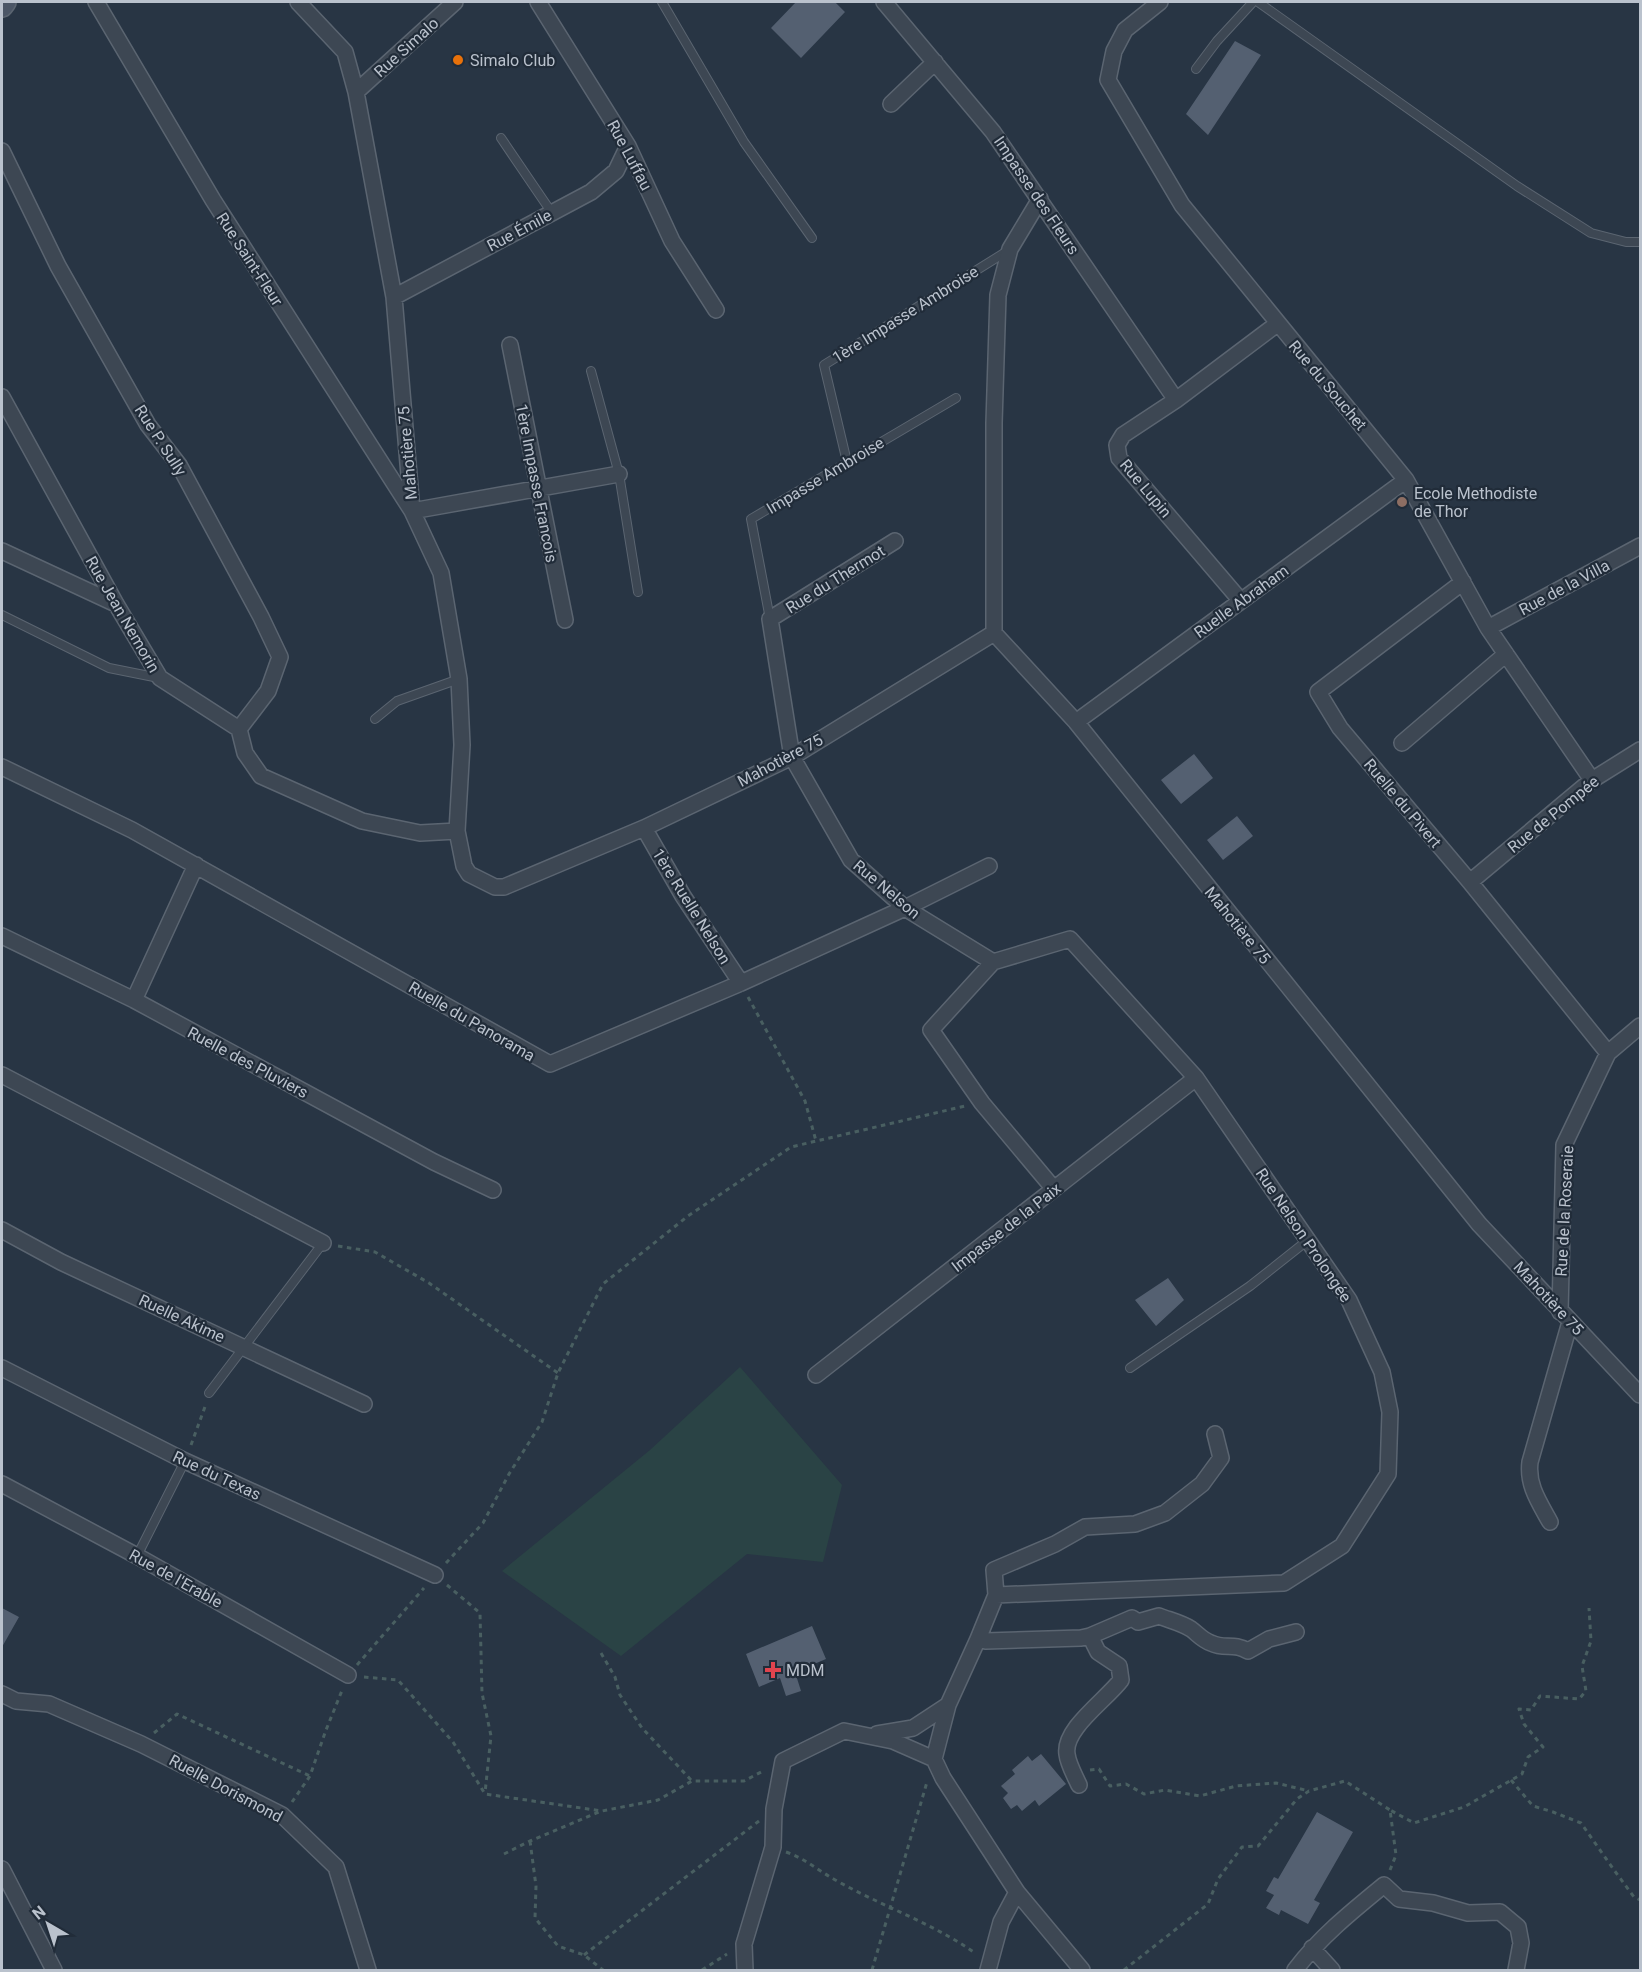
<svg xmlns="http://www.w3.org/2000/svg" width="1642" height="1972" viewBox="0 0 1642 1972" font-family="Roboto,sans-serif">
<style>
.green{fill:#2a4345}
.building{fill:#546071}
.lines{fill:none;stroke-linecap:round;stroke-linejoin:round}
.lane-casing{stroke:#5b6571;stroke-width:10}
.street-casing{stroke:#5b6571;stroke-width:18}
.secondary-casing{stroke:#5b6571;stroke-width:24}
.path{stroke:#495f61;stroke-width:3;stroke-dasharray:4.5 4.5;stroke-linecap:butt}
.lane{stroke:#3d4753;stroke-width:8}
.street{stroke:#3d4753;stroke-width:15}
.secondary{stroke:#4b5666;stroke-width:21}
.food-dot{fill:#e8710a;stroke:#212c39;stroke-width:2}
.education-dot{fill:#8d6e63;stroke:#212c39;stroke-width:2}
.health-dot{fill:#e0444e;stroke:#212c39;stroke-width:2}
.labels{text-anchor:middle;stroke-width:4.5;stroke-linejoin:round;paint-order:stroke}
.street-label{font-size:16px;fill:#bac2cd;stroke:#212c39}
.poi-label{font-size:16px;fill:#bac2cd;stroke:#212c39;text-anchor:start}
</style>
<rect width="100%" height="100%" fill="#283544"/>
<path class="green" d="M740,1367L842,1485L823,1562L747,1554L621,1656L502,1571L650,1450Z"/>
<path class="building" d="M796,2H835L845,12L801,58L771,28Z
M1235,41L1261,55L1208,135L1186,114Z
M1194,754L1213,778L1181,804L1161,780Z
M1237,816L1253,836L1223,860L1207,840Z
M1168,1278L1184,1300L1156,1326L1135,1300Z
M2,1608L19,1617L2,1647Z
M812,1626L826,1659L795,1672L801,1691L786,1696L780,1678L759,1687L746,1654Z
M1041,1754L1066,1784L1039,1806L1035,1800L1022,1811L1017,1805L1011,1809L1003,1798L1008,1793L1001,1786L1015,1774L1012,1770L1028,1756L1032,1761Z
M1317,1812L1353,1832L1314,1900L1320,1903L1308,1924L1281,1910L1279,1915L1266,1908L1274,1895L1266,1891L1274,1877L1278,1879Z"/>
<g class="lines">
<defs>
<path id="lane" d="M662,2L744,142L812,238
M1258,2L1517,186L1591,233L1626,242H1640
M1196,69L1217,41L1253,2
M501,138L552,213
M591,371L619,474L638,592
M847,462L824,365L1009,250
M2,615L109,668L159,678
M770,619L751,519L956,398
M375,719L397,701L459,679
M1130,1368L1250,1286L1308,1240
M209,1393L323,1243
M137,1556L185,1461"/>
<path id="street" d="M96,2L213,200L412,511L619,474
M298,2L345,52L356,92L394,297L412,511L441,573L459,679L462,745L457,831L464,866L469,874L495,887H504L644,828L792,757L994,633L1076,722L1479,1224L1640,1395
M538,2L628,146L672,241L716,310
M884,2L993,132L1176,400
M1160,2L1125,30L1114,51L1108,80L1182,205L1406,480L1488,628L1592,780
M356,92L455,2
M891,104L935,62
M2,151L58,266L148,425L179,465L261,617L280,657L268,691L239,729
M394,297L591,192L616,171L628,146
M510,345L565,620
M2,397L116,604L160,678L239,729L245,753L261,776L362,821L420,833L457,831
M895,541L770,619L792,757L851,860L905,908L993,962
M2,551L116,604
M1463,582L1318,692L1340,728L1470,882L1608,1053
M1241,601L1119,458L1117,445L1123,435L1176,400L1277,324
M1488,628L1640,546
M994,633V423L998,295L1010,249L1040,199
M1076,722L1406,480
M1402,743L1506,654
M2,767L132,830L550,1064L741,983L905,908L989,866
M644,828L683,896L741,983
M1470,882L1592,780L1640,750
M2,936L134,1000L434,1162L493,1190
M134,1000L196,865
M2,1075L323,1243
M2,1230L61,1262L364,1404
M1560,1312L1564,1145L1608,1053L1640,1026
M2,1368L185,1461L435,1575
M816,1375L1196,1078
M2,1484L137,1556L348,1675
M1550,1522C1539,1502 1527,1485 1530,1462L1570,1322
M996,1595L1284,1583L1342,1546L1388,1474L1390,1412L1382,1372L1349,1300L1196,1078L1070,939L993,962L931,1030L982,1103L1054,1189
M978,1639L996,1595L994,1570L1055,1544L1085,1527L1135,1524L1165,1513L1202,1484L1221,1458L1215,1434
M2,1694L16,1701L49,1704L141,1744L282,1815L336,1867L368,1970
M877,1734L913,1728L948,1705L978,1639L986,1641L1081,1638L1090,1636
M934,1759L948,1705
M1079,1785C1075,1776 1068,1764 1067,1754C1063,1729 1106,1700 1121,1680L1119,1666L1098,1652L1090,1636L1132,1618L1138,1622L1159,1616C1169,1620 1182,1623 1191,1629C1198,1634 1202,1640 1211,1643C1225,1650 1233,1642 1248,1651L1269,1639L1296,1632
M2,1869L54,1970
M1312,1948L1332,1970
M745,1970L744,1944L773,1847L774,1809L783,1761L844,1731L893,1741L934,1759L943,1778L1017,1892
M988,1970L1001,1922L1017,1892L1082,1970
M1295,1970C1320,1937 1351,1912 1384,1885L1399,1899L1433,1903L1468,1913L1500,1912L1518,1927L1521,1943L1516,1970"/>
<path id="secondary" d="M2,6L5,2"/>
</defs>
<use href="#lane" class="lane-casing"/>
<use href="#street" class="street-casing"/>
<use href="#secondary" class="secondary-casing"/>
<path class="path" d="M748,997L805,1101L816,1141
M338,1246L375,1252L429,1283L558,1373
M191,1445L206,1404
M446,1563L483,1523L509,1474L542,1422L558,1373L603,1284L688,1216L791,1147L965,1106
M447,1585L480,1613L482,1693L491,1736L485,1793
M601,1653L615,1677L620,1695L642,1728L692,1781
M357,1665L424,1588
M364,1677L398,1680L453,1742L485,1794L602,1811L658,1800L692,1781H744L765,1770
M154,1733L177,1714L310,1776
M1090,1770L1099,1769L1110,1786L1126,1784L1144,1794L1165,1790L1200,1796L1236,1786L1276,1783L1309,1791
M1511,1780L1533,1806L1553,1812L1581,1823L1614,1870L1634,1897L1640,1900
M292,1802L310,1776L326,1730L343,1688
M530,1841L536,1886L535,1918L558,1946L584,1955L603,1970
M786,1852C806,1859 820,1872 839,1882C884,1907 934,1924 975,1953
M504,1854L530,1841L601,1811
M1390,1870L1396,1855L1390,1810L1414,1823L1464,1807L1522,1774L1528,1757L1543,1747L1524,1724L1519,1709L1531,1710L1540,1696L1579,1699L1586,1691L1582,1666L1591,1641L1589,1608
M584,1955L759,1821
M702,1970L727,1954
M872,1970L927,1782
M1124,1970L1208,1904L1218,1879L1242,1847L1258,1846L1297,1799L1309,1791L1345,1781L1390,1810"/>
<use href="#lane" class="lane"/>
<use href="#street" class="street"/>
<use href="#secondary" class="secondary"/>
</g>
<circle class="food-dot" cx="458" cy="60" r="6"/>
<circle class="education-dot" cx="1402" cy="502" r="6"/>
<path class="health-dot" d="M770 1661h6v6h6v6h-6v6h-6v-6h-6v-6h6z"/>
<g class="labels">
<g class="street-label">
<text transform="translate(406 47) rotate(-42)" y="6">Rue Simalo</text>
<text transform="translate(630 155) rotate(62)" y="6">Rue Luffau</text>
<text transform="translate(1037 195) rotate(56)" y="6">Impasse des Fleurs</text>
<text transform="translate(519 230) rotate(-28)" y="6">Rue Émile</text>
<text transform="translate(250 259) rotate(57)" y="6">Rue Saint-Fleur</text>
<text transform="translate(905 314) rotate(-32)" y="6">1ère Impasse Ambroise</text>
<text transform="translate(1328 385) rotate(50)" y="6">Rue du Souchet</text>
<text transform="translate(161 440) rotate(57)" y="6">Rue P. Sully</text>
<text transform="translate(407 453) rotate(-95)" y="6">Mahotière 75</text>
<text transform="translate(825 475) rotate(-31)" y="6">Impasse Ambroise</text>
<text transform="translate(537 483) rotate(79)" y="6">1ère Impasse Francois</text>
<text transform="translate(1146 488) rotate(50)" y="6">Rue Lupin</text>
<text transform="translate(835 579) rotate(-32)" y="6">Rue du Thermot</text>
<text transform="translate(1564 587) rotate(-28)" y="6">Rue de la Villa</text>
<text transform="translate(1241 601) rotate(-36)" y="6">Ruelle Abraham</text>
<text transform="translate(123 614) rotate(60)" y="6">Rue Jean Nemorin</text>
<text transform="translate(780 760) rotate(-28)" y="6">Mahotière 75</text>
<text transform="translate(1403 803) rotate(50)" y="6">Ruelle du Pivert</text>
<text transform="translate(1553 814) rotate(-39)" y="6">Rue de Pompée</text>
<text transform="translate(887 889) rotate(40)" y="6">Rue Nelson</text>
<text transform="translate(692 906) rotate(58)" y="6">1ère Ruelle Nelson</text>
<text transform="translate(1238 925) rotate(51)" y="6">Mahotière 75</text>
<text transform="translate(472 1021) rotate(30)" y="6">Ruelle du Panorama</text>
<text transform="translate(248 1062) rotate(28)" y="6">Ruelle des Pluviers</text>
<text transform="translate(1564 1211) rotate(-87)" y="6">Rue de la Roseraie</text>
<text transform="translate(1006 1227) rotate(-38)" y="6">Impasse de la Paix</text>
<text transform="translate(1304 1235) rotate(56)" y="6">Rue Nelson Prolongée</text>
<text transform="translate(1549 1298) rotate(47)" y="6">Mahotière 75</text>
<text transform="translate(182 1318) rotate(25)" y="6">Ruelle Akime</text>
<text transform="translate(217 1475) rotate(25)" y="6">Rue du Texas</text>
<text transform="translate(176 1578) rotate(29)" y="6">Rue de l'Erable</text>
<text transform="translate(226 1788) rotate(28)" y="6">Ruelle Dorismond</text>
</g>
<g class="poi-label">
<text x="470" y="66">Simalo Club</text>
<text x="1414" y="499">Ecole Methodiste<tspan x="1414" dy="18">de Thor</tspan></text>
<text x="786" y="1676">MDM</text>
</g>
</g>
<rect width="1642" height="1972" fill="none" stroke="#bac2cd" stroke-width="6"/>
<g transform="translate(48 1924) rotate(321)" stroke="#212c39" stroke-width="4.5" paint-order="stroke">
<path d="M0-4.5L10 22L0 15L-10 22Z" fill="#bac2cd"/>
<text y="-9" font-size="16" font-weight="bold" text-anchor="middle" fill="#bac2cd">N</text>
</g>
</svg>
